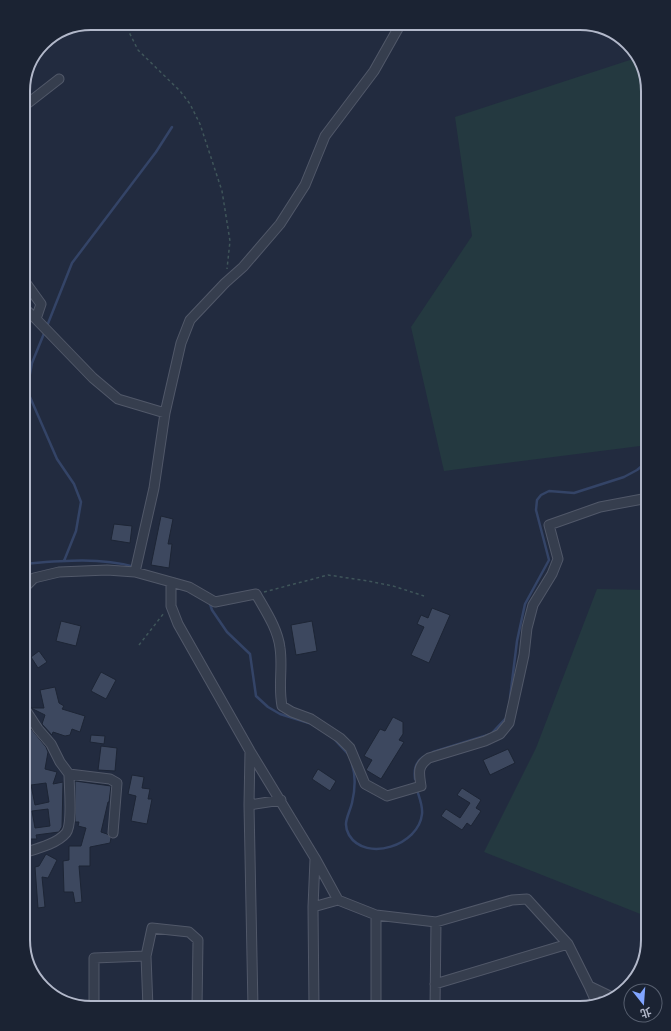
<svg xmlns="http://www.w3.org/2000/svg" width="671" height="1031" viewBox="0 0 671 1031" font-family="Mulish,'Noto Sans TC',sans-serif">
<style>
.green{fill:#243940}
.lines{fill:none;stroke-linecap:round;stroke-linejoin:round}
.stream{stroke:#344467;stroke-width:2.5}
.building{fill:#3d485f;stroke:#1d2535;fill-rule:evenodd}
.minor-casing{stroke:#515869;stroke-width:11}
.path{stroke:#3f555a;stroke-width:1.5;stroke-dasharray:3 3;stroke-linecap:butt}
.minor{stroke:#363e4e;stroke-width:9}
.rim{fill:none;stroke:#b2b8ca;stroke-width:2}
</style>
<rect width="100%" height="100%" fill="#222b3f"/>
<path class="green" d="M633,51L641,61L648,91V445L444,471L411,327L472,236L455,117L633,59Z
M597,589L648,590V917L484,852L536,748Z"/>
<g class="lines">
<path class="stream" d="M47,326L72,263L156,152L172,127
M23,381L57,459L74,484L81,502L76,531L64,561
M27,390L32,363L45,331
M23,564C60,561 99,557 135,567
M209,601L212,610L227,632L250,654L256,696L268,707L280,714L312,724
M510,698L517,641L525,604L549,560L536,510L537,500L541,495L549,491L574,493L624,477L637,470L648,461
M335,740L348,754
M433,752L491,734L506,718
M352,764C356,776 355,790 352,803C349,815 342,823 349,835C366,863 419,845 422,814C423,806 419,797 417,790
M415,779C414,770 415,763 423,757"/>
</g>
<path class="building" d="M161,516L173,519L168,544H172L169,568L151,565Z
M114,524L132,526L130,543L111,540Z
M432,608L450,615L429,663L411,655L424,627L417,624L421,615L428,618Z
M61,621L81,626L76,646L56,641Z
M312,621L317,651L296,655L291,625Z
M39,651L47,662L38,668L31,657Z
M101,672L116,680L106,699L91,691Z
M55,687L59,703L64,706L62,709L85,716L80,732L72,729L70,735L65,736L53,732L52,735L42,724L45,715L31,708H44L40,690Z
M393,717L403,722V734L399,740L404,742L381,779L366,770L372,760L364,756L380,729L385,731Z
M23,725H28L46,747L48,752L45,769L57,772L53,784L63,782L62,827L59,832L36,835L37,839H23V819L27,818L23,796ZM46,783L49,802L35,805L31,785ZM48,809L50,826L35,828L32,811Z
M91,735L105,736L104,744L90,742Z
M101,746L117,748L115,771L98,770Z
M508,749L515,763L490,775L483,760Z
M318,769L336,781L330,791L312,779Z
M132,775L144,777L142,788L150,789L148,799H152L147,824L131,821L136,796L128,794Z
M75,781L111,786L109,802H108L101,832L107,834L111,838L110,843L90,847V866H79L82,902L75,903L73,892H64L63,861L69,860V846H81L86,828L78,826L79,822H75Z
M462,788L481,800L476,808L481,811L471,826L467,823L462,830L441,816L446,809L460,818L470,803L457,795Z
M46,854L57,860L48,878L42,877L45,907L38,908L35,867L39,866Z"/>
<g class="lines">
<defs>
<path id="minor" d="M23,107L59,79
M23,279L41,304L36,319
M23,307L36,319L93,378L118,399L165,413
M135,572L154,488L165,413L181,343L190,320L225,283L243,267L280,224L305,185L325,136L374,71L400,25
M171,582V606L178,624L250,751L315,858L338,900L376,915L436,922L512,900L527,899L568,944L589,986L614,998
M23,589L34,578L59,572L107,570L135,572L189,587L215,602L256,594C265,610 278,629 280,648C283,668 278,685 282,706L292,712L311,719L340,738L350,748L365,784L387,796L421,786C419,773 417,766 429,758L485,741L500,734L509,723L524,655L527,628L533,605L552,574L558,559L549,525L600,507L648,498
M23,706L38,729L51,744L60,762L69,774L110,779L117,783L113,833
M250,751L249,805L253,1008
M249,805L281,800
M23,853C36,849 57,844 66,833C73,824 69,787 69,774
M313,907L338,900
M376,915V1008
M435,984L568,944
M589,986L597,1004
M94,1008V958L146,956
M148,1008L146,956L152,928L189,932L198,940L197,1008
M314,1008L313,907L315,859
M435,1008L436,922"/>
</defs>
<use href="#minor" class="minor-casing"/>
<path class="path" d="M127,28L138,50L180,91L190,104L200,124L222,191L230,241L227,269
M264,592L328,575L368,581L393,586L424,596
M139,645L164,613"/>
<use href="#minor" class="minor"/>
</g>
<path d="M0 0H671V1031H0ZM91 30H580A61 61 0 0 1 641 91V940A61 61 0 0 1 580 1001H91A61 61 0 0 1 30 940V91A61 61 0 0 1 91 30Z" fill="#1b2333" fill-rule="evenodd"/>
<path class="rim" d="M91 30H580A61 61 0 0 1 641 91V940A61 61 0 0 1 580 1001H91A61 61 0 0 1 30 940V91A61 61 0 0 1 91 30Z"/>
<g transform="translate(643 1003) rotate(163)"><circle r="19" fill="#1b2333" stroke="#575f6f"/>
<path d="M0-3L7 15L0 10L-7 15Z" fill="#81a5ff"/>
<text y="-6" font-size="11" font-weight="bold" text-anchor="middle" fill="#b2b8ca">北</text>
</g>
</svg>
